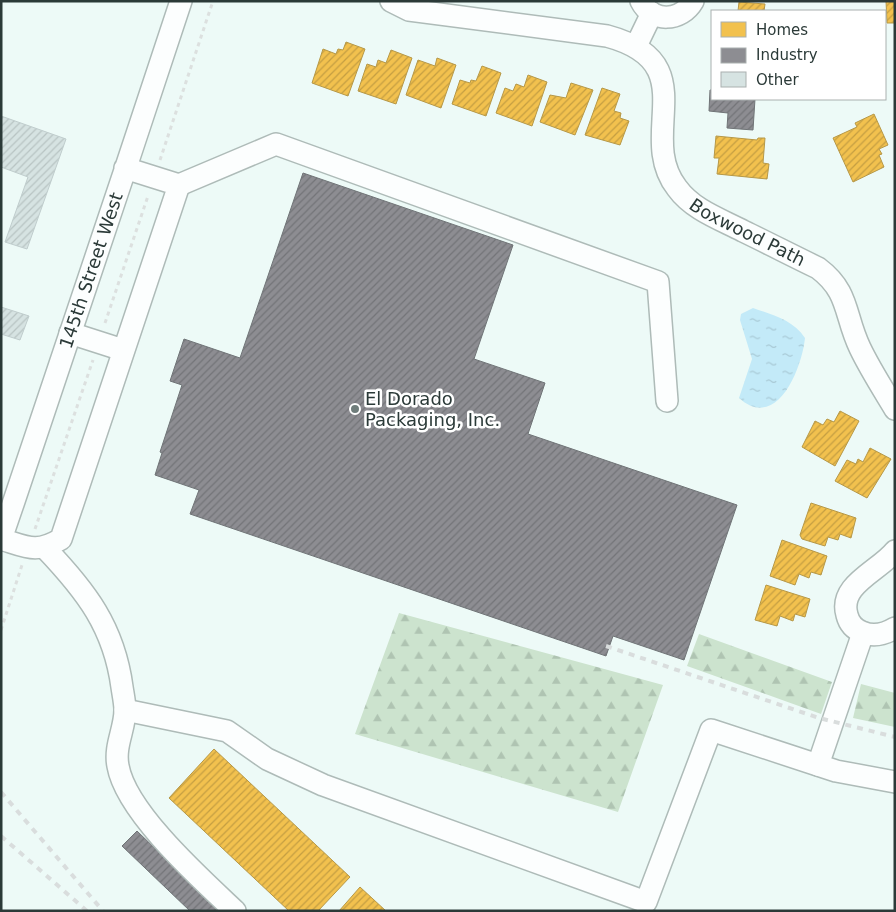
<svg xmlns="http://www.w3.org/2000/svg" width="896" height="912" viewBox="0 0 896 912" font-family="'DejaVu Sans',sans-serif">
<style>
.forest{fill:url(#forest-firs)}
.water{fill:url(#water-ripples)}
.homes{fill:url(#homes-hatch);stroke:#b69847}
.industry{fill:url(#industry-hatch);stroke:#707477}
.building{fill:url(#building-hatch);stroke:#c0cdcd}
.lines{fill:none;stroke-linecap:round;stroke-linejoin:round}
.minor-casing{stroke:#aebbb8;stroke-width:24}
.path{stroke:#dce0df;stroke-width:3;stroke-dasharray:4 4;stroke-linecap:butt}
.minor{stroke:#fcfefe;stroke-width:21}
.rail{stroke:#d9dddd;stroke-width:4;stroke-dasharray:6 6;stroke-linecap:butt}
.poi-dot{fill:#6f7d7b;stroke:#fff;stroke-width:2}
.labels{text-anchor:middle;stroke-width:5;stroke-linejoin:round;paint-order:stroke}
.street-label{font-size:18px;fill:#2b3a38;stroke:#fff}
.poi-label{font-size:18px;fill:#2b3a38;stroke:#fff;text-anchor:start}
</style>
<defs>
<pattern id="forest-firs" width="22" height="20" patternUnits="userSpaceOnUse" patternTransform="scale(1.25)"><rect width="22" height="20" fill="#cce3ce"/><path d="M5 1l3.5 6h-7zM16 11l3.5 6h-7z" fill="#afc4b2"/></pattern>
<pattern id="water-ripples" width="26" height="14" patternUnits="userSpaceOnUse" patternTransform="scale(1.25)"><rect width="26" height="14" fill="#c3eaf8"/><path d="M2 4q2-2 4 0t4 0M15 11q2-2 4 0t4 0" fill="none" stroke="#a8c9d5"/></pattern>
<pattern id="homes-hatch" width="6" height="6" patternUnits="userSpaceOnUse" patternTransform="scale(1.25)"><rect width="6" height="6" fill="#f2c14e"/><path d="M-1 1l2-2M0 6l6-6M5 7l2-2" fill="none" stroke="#c49e42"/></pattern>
<pattern id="industry-hatch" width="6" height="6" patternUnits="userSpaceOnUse" patternTransform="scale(1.25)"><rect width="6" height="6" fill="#8d8d92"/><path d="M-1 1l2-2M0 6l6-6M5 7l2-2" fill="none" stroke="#737478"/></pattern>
<pattern id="building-hatch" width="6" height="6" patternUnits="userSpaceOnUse" patternTransform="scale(1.25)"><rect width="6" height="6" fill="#d6e3e2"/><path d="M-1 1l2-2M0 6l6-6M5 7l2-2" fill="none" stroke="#b8c4c3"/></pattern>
</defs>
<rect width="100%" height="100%" fill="#edfaf7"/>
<path class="forest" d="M399,613L663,685L618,812L355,734Z
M699,634L832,682L821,714L687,666Z
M861,684L895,693V727L853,718Z"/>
<path class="water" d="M753,308C773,315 793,320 805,338C802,368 777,432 739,398L752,359L740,320L741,314Z"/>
<path class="homes" d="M886,1H895V23H887Z
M739,2L765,4L764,11H738Z
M346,42L365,49L348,96L312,83L323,49L336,54L338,49L343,50Z
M391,50L412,58L396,104L358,91L367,64L376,67L378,60L386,63Z
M437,58L456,65L441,108L406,95L418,60L435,66Z
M482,66L501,73L486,116L452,104L460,80L470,83L471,80L476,81Z
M528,75L547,82L532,126L496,113L505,88L513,91L516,84L524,87Z
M571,83L593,90L575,135L540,122L550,95L566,98Z
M602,88L620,94L614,111L621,113L620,118L629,121L620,145L585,135Z
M874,114L888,145L879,149L882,154L879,155L884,167L853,182L833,138L857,127L855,123Z
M716,136L757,140L758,138H765L763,163L769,164L767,179L717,174L719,158H714Z
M840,411L859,421L835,466L802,447L815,421L823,425L827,419L834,422Z
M870,448L891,459L867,498L835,481L847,460L856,464L858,459L863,462Z
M811,503L856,518L851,538L840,534L838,540L828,537L825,546L802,539L800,535Z
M782,540L827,556L821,575L811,572L809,578L799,574L795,585L770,576Z
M766,585L810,599L805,617L795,614L793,621L780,616L777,626L755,620Z
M214,749L350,877L318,911H289L169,798Z
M360,887L386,911H339Z"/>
<path class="industry" d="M710,90H712V99H755L753,130L727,128L728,113L709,111Z
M303,173L513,245L474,359L545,383L528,434L737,505L684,660L613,636L606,656L190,514L199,490L155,475L162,453L160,452L182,385L170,381L184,339L240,358Z
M137,831L220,911H190L122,846Z"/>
<path class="building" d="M1,116L66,139L27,249L5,242L28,177L1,167Z
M1,307L29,316L20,340L1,334Z"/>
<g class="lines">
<defs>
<g id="minor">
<path id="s1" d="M391,1L409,10L607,36C707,63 635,134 677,188C693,210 720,219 743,231C768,243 793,256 818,268C850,292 844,315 860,348C870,369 883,389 895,409"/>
<path d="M641,1C652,23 681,22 693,1"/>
<path d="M636,46L652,13"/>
<path id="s2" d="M125,168L179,185L61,539C36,554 27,547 1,539L13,504C69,336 126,169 181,1"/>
<path d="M179,185L276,144L658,282L667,401"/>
<path d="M70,333L123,350"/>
<path d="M45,548C86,591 114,627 122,687C123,694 125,703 125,710C125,729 114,746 118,766C126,812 200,878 235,911"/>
<path d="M895,551C879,571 838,585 847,615C849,623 854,629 862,632C873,637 885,634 895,628"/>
<path d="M125,710L227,731L267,759L323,785L646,902L711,730L836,771L895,782"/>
<path d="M818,765L863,633"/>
</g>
</defs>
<use href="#minor" class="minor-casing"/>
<path class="path" d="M160,160L213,1
M105,323L148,196
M35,529L93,360
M1,630L22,565"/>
<use href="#minor" class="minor"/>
<path class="rail" d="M606,646L819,718L895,737
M1,792L103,911
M1,836L87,911"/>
</g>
<circle class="poi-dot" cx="355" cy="409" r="5"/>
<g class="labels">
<g class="street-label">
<text dy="6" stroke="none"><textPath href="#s1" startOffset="489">Boxwood Path</textPath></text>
<text dy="6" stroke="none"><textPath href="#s2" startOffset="776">145th Street West</textPath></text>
</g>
<g class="poi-label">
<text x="365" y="405">El Dorado<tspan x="365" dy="21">Packaging, Inc.</tspan></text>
</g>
</g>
<rect width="896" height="912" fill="none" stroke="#2b3a38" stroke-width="5"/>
<rect x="711" y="10" width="175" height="90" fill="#ffffff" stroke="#aab0af"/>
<rect x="721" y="22" width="25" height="15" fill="#f2c14e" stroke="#aab0af"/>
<text x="756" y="35" font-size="15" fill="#2b3a38">Homes</text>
<rect x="721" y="48" width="25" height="15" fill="#8d8d92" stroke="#aab0af"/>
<text x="756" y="60" font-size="15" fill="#2b3a38">Industry</text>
<rect x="721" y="72" width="25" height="15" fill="#d6e3e2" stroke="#aab0af"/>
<text x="756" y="85" font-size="15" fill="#2b3a38">Other</text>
</svg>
